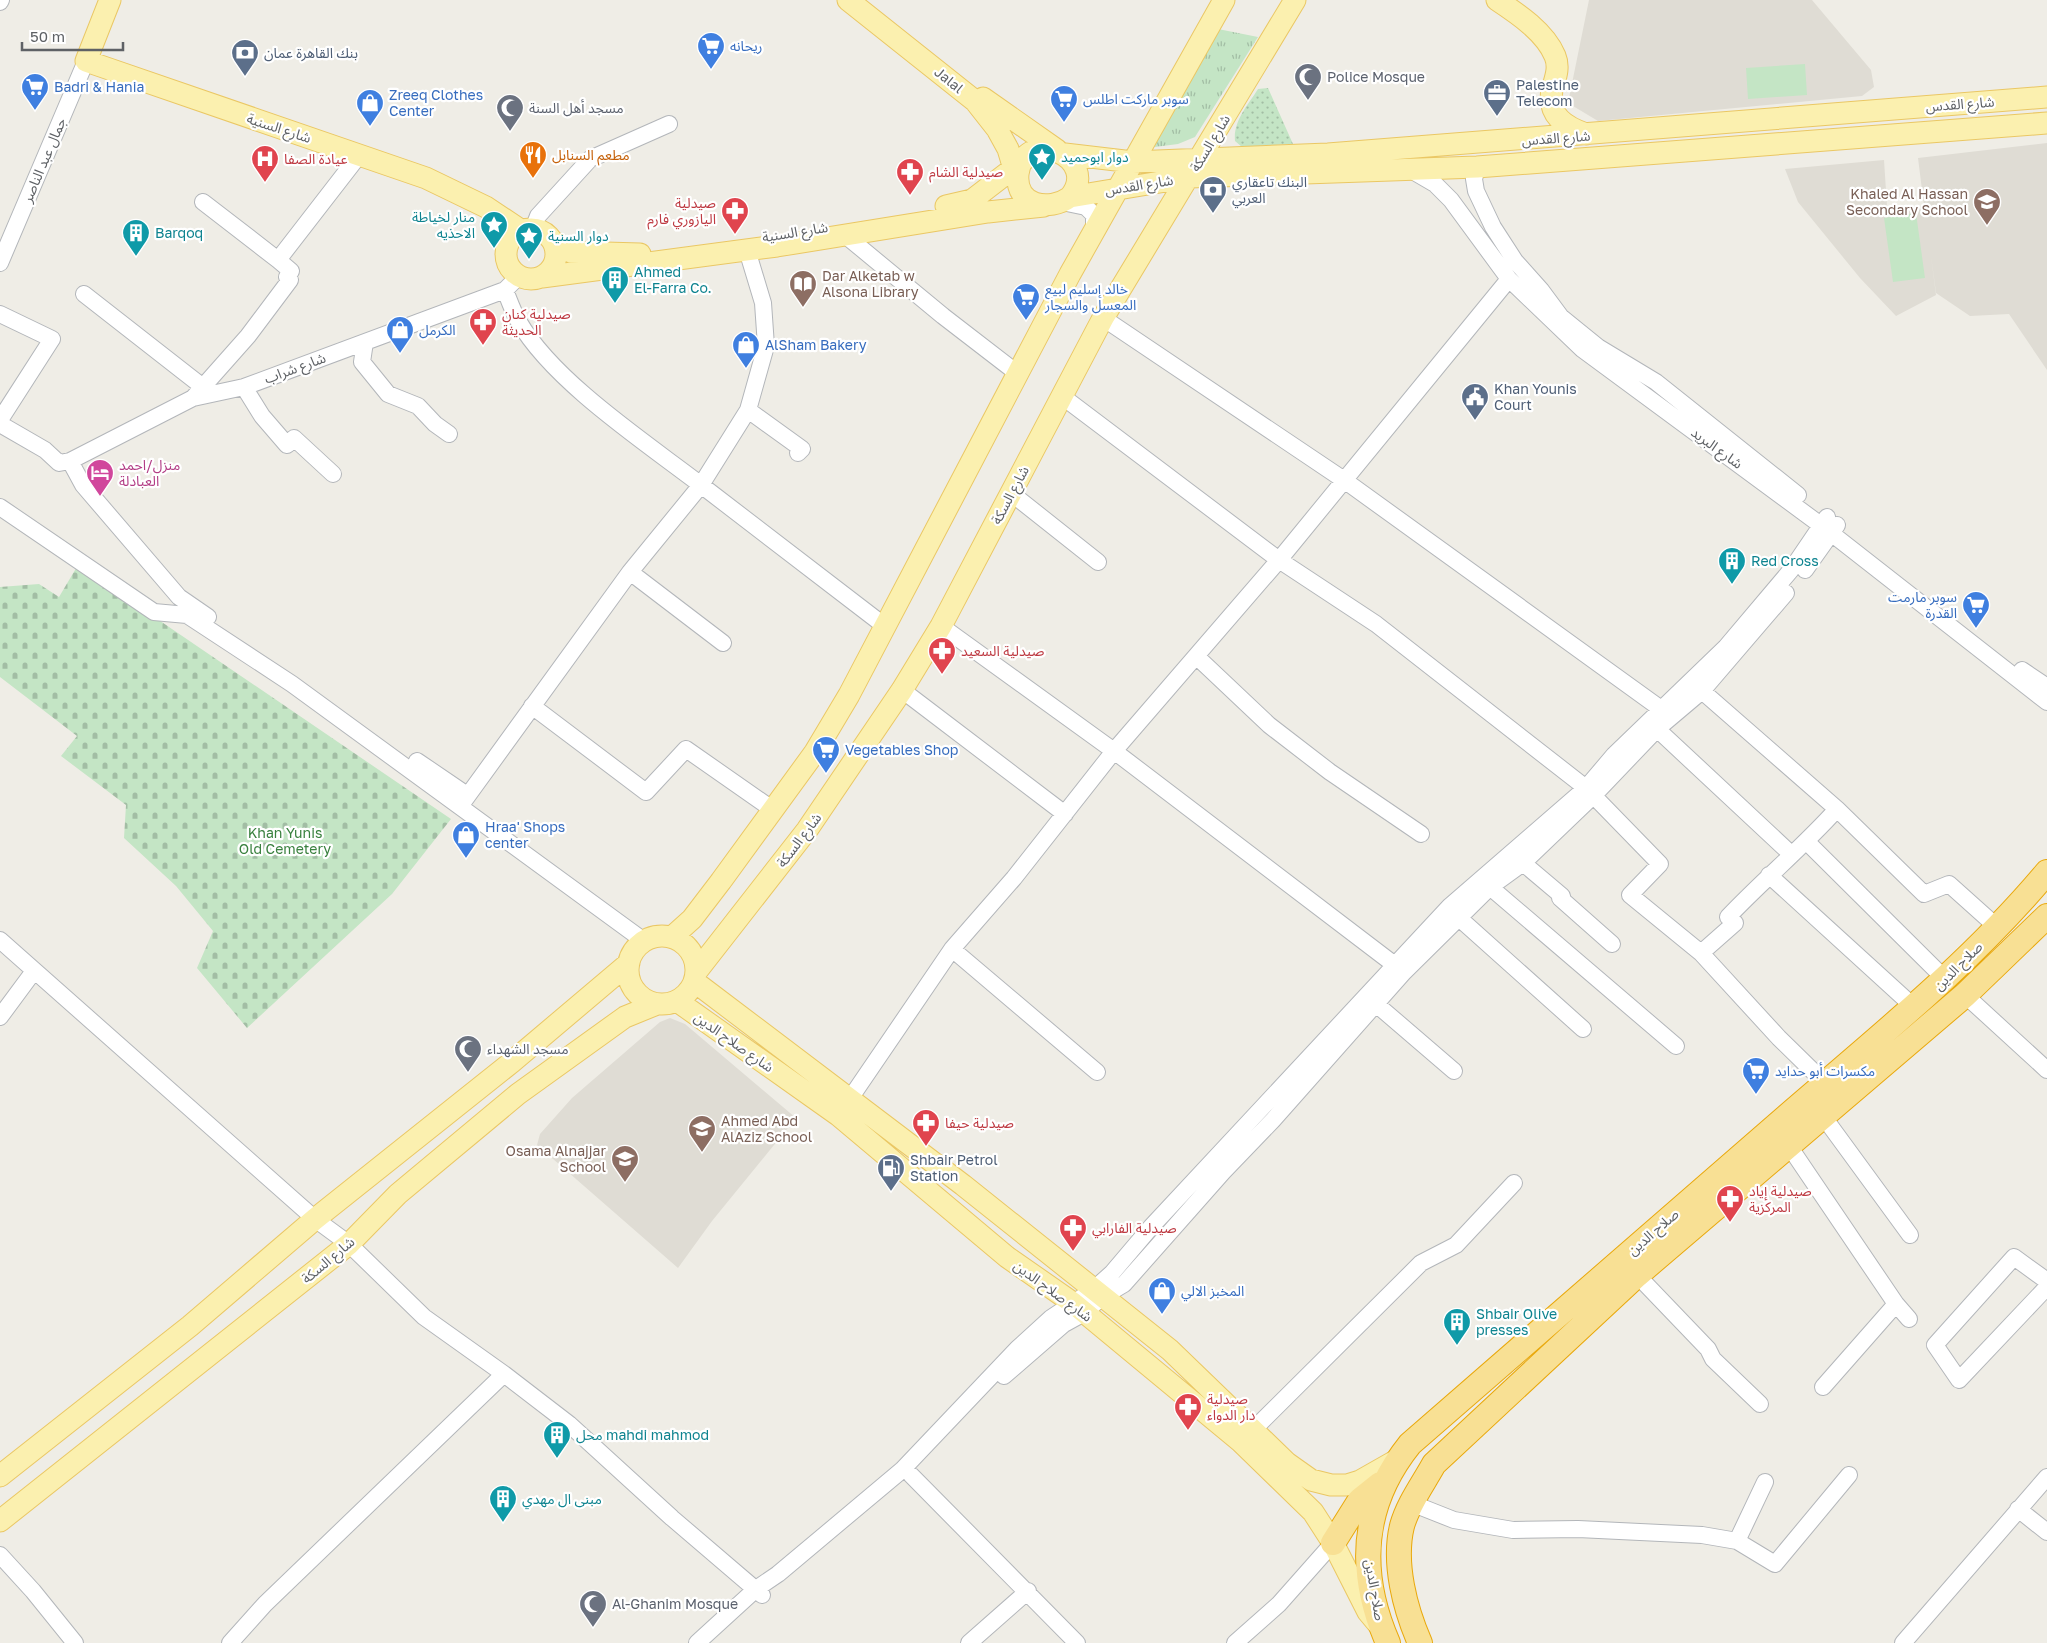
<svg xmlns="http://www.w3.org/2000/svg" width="2047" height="1643" viewBox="0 0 2047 1643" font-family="'Golos Text','Noto Sans Arabic',sans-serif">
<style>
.education{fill:#dfdcd4}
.grass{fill:#c4e5c5}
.cemetery{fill:url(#cemetery-stones)}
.park{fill:url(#park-tufts)}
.garden{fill:url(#garden-dots)}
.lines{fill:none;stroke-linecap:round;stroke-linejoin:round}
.minor-casing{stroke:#b3b6ba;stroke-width:18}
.major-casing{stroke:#eac764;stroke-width:23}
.highway-casing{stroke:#e9a80c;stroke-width:26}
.minor{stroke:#fff;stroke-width:16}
.major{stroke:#fbf0af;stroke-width:21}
.highway{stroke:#f8e094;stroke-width:24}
.labels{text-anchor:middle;stroke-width:4.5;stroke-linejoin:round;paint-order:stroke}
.shop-label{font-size:14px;fill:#366cbe;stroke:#fff;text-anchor:start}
.service-label{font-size:14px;fill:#4e5e75;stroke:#fff;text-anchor:start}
.worship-label{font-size:14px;fill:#5b616d;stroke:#fff;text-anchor:start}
.street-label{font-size:14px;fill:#5e6165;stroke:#fff}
.food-label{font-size:14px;fill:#c56008;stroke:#fff;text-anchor:start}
.culture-label{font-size:14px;fill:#0d838f;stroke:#fff;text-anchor:start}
.health-label{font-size:14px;fill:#be3a42;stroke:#fff;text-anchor:start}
.education-label{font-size:14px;fill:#785e54;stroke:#fff;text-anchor:end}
.hotel-label{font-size:14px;fill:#b23c85;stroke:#fff;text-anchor:start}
.park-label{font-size:14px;fill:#39813e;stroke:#fff}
</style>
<defs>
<pattern id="cemetery-stones" width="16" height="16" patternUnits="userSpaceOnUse" patternTransform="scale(1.25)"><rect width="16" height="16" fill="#c4e5c5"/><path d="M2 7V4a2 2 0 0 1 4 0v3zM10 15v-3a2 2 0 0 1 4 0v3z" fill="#a2bda4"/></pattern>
<pattern id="park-tufts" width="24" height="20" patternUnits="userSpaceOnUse" patternTransform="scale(1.25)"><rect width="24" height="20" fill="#c4e5c5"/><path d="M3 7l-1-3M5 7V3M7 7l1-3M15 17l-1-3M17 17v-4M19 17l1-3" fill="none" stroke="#a2bda4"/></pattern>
<pattern id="garden-dots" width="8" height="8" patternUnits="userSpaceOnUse" patternTransform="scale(1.25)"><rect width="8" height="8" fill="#c4e5c5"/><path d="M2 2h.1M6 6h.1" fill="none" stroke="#a2bda4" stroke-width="1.8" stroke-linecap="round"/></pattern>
</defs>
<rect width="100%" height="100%" fill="#efede6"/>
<path class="education" d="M1589,0H1812L1871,70L1874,87L1862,96L1598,121L1568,103Z
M2047,143V370L2009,314L1970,316L1936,293L1931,256L1936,295L1896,316L1860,278L1798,202L1785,169L1884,160L1887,206H1924L1918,158Z
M670,1018L685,1024L796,1118L712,1221L678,1268L537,1145L540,1134L572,1098L660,1022Z"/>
<path class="grass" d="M1805,64L1807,95L1748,99L1746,68Z
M1916,213L1925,278L1893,282L1884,218Z"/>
<path class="cemetery" d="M78,565L451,819L392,894L247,1028L197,968L213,931L176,886L124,838L126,805L61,756L77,736L0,677V587L39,584L59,597Z"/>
<path class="park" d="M1218,29L1258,37L1195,137L1178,144L1155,147L1153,144Z"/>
<path class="garden" d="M1268,88L1293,144L1242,147L1235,141C1233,121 1248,105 1258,89Z"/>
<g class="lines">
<defs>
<path id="minor" d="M0,2L1,0
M1477,167L1474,179L1476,191L1493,227L1515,261L1541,290L1561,317L1598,347L1656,382L1798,495
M1411,170L1435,184L1451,200L1509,279L1582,349L1822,526L2047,702
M203,202L278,260L360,154
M1062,202L1086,207L1094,215V231
M533,229L538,216L590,159L669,124
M845,235L943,316L1017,373
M0,263L86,61
M505,290C509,300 513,312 519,322C554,382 645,442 701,485L748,410L766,346L763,303L747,250
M84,294L203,387
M0,314L52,339L0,420
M1103,318L1344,480L1668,714
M365,342L362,362L388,394L418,406L435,424L449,434
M244,387L262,416L287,445L294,438L333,474
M1063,397L1279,560L1376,624L1586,788L1660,864L1630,895L1701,953L1779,1038L1825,1083
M193,398L248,336L290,280L287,277L291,271L278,260
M748,410L802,449L798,453
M0,424L45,450L59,463L70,461L83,485L179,597L208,617
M70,461L193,398L244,387L505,290L519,276
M1011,493L1098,562
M0,507L154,612L187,615L292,684L644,941
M1805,570L1837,525
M630,572L723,643
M941,626L1114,751L1404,972
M1196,656L1269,725L1330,772L1421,834
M2022,670L2047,687
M902,690L1065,814
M1702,691L1837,809L1924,894L1949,884L1997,927
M532,706L646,792L686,749L772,809
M1657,729L1791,854
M417,761L467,795
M461,805L630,572L701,485L886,627
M1807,842L1946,980
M1523,863L1562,896L1560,898L1612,944
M1769,875L1915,1008
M1490,887L1676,1046
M1459,918L1583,1029
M0,940L315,1219L349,1244L424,1317L504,1374L569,1424L672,1518L762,1595
M952,949L1097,1072
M1701,953L1735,923L1728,917C1764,879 1803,847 1837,809
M1965,995L2047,1070
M1376,1004L1454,1071
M0,1017L34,971
M843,1109L952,949L1014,878L1114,751L1279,560L1509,279
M1823,1116L1910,1235
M1789,1146L1896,1304L1909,1319
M1637,1275L1708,1349L1713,1359L1760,1404
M2047,1281L2014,1257L1935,1345L1959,1380L2047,1287
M1004,1376L1064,1324L1084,1313L1102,1297L1124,1284L1223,1172L1273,1120L1404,972L1490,887L1523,863L1594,795L1657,729L1702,691L1786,593
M1823,1387L1896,1304
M1254,1429L1421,1263L1456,1245L1514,1183
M911,1475L1077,1643
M1411,1503L1454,1520L1513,1530L1578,1529L1702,1535L1737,1541L1775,1564L1849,1475
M2018,1509L2047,1532
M1737,1541L1765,1482
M0,1555L33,1591L75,1643
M230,1643L265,1604L504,1374
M697,1643L756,1589L778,1574L902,1470L1017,1349L1051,1318L1093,1290L1112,1273L1151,1227L1450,906L1586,788L1614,755L1726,647L1791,570L1827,517
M969,1643L1028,1591
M1235,1643L1279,1604L1333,1543
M1903,1643L2047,1477"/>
<path id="major" d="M110,0L86,61L426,178L486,207L522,231
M848,0L975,101L997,129L1008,149L1017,179
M1497,0C1518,14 1545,32 1555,56C1560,68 1555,79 1552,90C1547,116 1566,127 1586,134
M983,98L1057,150
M1065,154L1133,162L1328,154L2047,97
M1070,197C1102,158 1024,124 1018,174C1015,206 1049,212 1070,197L1190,177L1477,167L2047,123
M946,206L972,200L1024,160
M506 254a25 25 0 1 1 50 0a25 25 0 1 1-50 0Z
M554,243L571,252L640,254
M542,277L777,246L988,212L1044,206
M628 970a34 34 0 1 1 68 0a34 34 0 1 1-68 0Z
M672,937L692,919L721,881L815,752L849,695L1070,274L1224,0
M697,971L807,830L902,690L941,626L1103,318L1295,0
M695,982L963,1185L1170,1350L1287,1463L1311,1480L1331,1485H1347L1360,1481L1397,1460
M677,1001L838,1115L1007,1257L1073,1303L1241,1442L1313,1512L1333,1543L1368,1612L1378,1624
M0,1476L190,1326L315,1219L512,1062L629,963
M0,1521L349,1244L398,1194L518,1094L625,1017L657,1004"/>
<path id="highway" d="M1333,1543L1360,1500L1380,1484
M1388,1643C1357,1572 1361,1505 1410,1444C1535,1334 1661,1225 1787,1116C1877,1038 1970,964 2047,872
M1420,1643C1405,1609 1393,1563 1402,1526C1408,1504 1423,1484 1434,1464L1637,1275L1965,995L2047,916"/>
</defs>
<use href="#minor" class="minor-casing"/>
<use href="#major" class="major-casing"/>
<use href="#highway" class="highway-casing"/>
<use href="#minor" class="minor"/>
<use href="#major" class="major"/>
<use href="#highway" class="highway"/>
</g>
<defs>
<symbol id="supermarket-pin" viewBox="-11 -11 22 30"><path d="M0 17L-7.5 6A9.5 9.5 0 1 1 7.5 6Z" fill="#3f7fe0" stroke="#fff"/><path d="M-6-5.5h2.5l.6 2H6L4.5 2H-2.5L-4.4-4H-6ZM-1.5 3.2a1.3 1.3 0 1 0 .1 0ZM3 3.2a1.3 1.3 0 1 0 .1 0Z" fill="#fff"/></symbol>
<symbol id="bank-pin" viewBox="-11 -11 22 30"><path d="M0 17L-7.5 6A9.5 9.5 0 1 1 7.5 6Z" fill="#5c6f8a" stroke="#fff"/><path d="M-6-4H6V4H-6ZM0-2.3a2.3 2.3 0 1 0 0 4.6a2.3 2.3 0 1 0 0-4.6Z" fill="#fff"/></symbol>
<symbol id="mosque-pin" viewBox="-11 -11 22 30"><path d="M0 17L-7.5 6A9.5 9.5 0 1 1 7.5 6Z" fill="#6b7280" stroke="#fff"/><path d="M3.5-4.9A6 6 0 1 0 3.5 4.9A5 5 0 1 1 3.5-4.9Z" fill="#fff"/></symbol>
<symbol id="office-pin" viewBox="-11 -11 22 30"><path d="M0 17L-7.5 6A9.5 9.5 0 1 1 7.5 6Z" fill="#5c6f8a" stroke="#fff"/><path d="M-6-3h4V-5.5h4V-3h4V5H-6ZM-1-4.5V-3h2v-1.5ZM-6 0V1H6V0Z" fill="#fff"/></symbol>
<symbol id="shop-pin" viewBox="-11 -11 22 30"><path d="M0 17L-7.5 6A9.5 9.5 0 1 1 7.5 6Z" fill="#3f7fe0" stroke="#fff"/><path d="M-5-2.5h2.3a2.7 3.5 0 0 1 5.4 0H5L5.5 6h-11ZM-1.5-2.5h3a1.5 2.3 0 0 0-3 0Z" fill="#fff"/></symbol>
<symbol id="restaurant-pin" viewBox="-11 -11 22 30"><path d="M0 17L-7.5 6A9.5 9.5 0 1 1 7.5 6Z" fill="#e8710a" stroke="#fff"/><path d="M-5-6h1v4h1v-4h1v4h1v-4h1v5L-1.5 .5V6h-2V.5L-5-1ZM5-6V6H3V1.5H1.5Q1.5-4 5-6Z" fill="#fff"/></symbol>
<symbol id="sight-pin" viewBox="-11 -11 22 30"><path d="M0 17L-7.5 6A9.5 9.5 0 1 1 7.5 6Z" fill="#0f9aa8" stroke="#fff"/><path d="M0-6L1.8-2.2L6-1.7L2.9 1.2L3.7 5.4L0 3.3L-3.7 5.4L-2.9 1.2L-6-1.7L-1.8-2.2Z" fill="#fff"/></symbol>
<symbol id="hospital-pin" viewBox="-11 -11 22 30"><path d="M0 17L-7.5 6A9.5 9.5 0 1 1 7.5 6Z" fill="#e0444e" stroke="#fff"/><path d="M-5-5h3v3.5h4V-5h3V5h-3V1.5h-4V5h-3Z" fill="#fff"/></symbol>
<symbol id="pharmacy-pin" viewBox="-11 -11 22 30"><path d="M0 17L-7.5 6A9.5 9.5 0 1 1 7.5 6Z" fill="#e0444e" stroke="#fff"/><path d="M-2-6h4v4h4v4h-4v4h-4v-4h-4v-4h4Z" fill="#fff"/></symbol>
<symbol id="school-pin" viewBox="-11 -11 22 30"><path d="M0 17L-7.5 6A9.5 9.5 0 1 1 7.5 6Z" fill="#8d6e63" stroke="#fff"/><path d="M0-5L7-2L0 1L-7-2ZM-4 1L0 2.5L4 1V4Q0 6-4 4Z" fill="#fff"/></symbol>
<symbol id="building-pin" viewBox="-11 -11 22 30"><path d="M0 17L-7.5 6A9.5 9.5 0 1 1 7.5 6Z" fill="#0f9aa8" stroke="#fff"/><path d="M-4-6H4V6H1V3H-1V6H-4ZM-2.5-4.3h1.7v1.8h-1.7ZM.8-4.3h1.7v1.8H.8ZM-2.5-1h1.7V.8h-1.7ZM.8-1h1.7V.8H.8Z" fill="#fff"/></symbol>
<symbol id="library-pin" viewBox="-11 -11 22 30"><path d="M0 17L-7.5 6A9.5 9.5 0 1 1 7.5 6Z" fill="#8d6e63" stroke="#fff"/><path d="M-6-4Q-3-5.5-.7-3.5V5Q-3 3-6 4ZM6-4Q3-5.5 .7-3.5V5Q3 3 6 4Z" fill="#fff"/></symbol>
<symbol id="civic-pin" viewBox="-11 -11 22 30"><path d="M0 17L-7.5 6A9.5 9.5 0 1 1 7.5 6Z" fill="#5c6f8a" stroke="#fff"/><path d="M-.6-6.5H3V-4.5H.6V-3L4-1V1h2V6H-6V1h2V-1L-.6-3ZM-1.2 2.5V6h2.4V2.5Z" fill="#fff"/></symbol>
<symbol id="hotel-pin" viewBox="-11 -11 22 30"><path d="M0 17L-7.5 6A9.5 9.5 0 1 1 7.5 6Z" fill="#d1479c" stroke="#fff"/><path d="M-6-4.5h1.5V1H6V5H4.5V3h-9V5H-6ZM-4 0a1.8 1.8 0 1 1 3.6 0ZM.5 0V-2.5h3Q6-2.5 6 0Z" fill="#fff"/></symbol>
<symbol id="fuel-pin" viewBox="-11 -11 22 30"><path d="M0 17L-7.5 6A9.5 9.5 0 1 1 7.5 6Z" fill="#5c6f8a" stroke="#fff"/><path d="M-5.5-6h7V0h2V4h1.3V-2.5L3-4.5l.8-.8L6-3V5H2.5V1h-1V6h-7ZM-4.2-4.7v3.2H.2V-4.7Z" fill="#fff"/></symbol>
</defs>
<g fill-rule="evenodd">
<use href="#supermarket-pin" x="695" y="30" width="32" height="43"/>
<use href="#bank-pin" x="229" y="37" width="32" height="43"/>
<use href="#mosque-pin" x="1292" y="61" width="32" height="43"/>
<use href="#supermarket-pin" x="19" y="71" width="32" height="43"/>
<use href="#office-pin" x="1481" y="77" width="32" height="43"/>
<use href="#supermarket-pin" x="1048" y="83" width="32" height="43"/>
<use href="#shop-pin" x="354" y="87" width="32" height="43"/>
<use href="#mosque-pin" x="494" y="92" width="32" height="43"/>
<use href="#restaurant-pin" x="517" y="139" width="32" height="43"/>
<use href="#sight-pin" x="1026" y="141" width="32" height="43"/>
<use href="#hospital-pin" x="249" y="143" width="32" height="43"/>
<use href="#pharmacy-pin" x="894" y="156" width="32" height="43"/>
<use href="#bank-pin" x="1197" y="174" width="32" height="43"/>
<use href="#school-pin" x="1971" y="186" width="32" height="43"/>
<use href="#pharmacy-pin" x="719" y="195" width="32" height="43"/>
<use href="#sight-pin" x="478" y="209" width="32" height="43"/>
<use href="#building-pin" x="120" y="217" width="32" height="43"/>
<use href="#sight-pin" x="513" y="220" width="32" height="43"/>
<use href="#building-pin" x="599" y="264" width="32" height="43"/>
<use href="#library-pin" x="787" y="268" width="32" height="43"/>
<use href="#supermarket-pin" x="1010" y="281" width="32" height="43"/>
<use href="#pharmacy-pin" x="467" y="306" width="32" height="43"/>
<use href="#shop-pin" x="384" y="314" width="32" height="43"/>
<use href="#shop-pin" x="730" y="329" width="32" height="43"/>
<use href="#civic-pin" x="1459" y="381" width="32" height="43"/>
<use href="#hotel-pin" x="84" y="457" width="32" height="43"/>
<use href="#building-pin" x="1716" y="545" width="32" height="43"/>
<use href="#supermarket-pin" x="1960" y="589" width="32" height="43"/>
<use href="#pharmacy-pin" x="926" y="635" width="32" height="43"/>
<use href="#supermarket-pin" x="810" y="734" width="32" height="43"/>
<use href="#shop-pin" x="450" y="819" width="32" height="43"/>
<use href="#mosque-pin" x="452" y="1033" width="32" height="43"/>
<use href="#supermarket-pin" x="1740" y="1055" width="32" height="43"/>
<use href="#pharmacy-pin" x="910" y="1107" width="32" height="43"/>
<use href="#school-pin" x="686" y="1113" width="32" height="43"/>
<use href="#school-pin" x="609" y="1143" width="32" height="43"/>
<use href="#fuel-pin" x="875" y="1152" width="32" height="43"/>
<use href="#pharmacy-pin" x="1714" y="1183" width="32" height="43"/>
<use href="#pharmacy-pin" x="1057" y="1212" width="32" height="43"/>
<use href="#shop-pin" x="1146" y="1275" width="32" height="43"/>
<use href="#building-pin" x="1441" y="1306" width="32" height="43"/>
<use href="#pharmacy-pin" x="1172" y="1391" width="32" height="43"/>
<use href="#building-pin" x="541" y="1419" width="32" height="43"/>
<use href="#building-pin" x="487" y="1483" width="32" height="43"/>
<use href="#mosque-pin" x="577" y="1588" width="32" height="43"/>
</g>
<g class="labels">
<g class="shop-label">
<text x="730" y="51">ريحانه</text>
<text x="54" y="92">Badri &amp; Hania</text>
<text x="389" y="100">Zreeq Clothes<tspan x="389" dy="16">Center</tspan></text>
<text x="1083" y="104">سوبر ماركت اطلس</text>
<text x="1045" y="294">خالد إسليم لبيع<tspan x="1045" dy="16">المعسل والسجار</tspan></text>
<text x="419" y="335">الكرمل</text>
<text x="765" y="350">AlSham Bakery</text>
<text x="1957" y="602" text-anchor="end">سوبر مارمت<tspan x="1957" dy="16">القدرة</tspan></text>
<text x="845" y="755">Vegetables Shop</text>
<text x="485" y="832">Hraa' Shops<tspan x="485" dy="16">center</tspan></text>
<text x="1775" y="1076">مكسرات أبو حدايد</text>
<text x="1181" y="1296">المخبز الالي</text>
</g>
<g class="service-label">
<text x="264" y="58">بنك القاهرة عمان</text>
<text x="1516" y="90">Palestine<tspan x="1516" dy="16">Telecom</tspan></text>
<text x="1232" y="187">البنك تاعقاري<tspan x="1232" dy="16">العربي</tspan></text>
<text x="1494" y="394">Khan Younis<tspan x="1494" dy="16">Court</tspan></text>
<text x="910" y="1165">Shbair Petrol<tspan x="910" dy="16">Station</tspan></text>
</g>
<g class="worship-label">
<text x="1327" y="82">Police Mosque</text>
<text x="529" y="113">مسجد أهل السنة</text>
<text x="487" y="1054">مسجد الشهداء</text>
<text x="612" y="1609">Al-Ghanim Mosque</text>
</g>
<g class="street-label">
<text transform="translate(949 80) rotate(39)" y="5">Jalal</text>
<text transform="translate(1960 104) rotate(-4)" y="5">شارع القدس</text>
<text transform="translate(279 128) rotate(18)" y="5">شارع السنية</text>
<text transform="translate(1556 138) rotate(-4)" y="5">شارع القدس</text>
<text transform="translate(1210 143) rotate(-59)" y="5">شارع السكة</text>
<text transform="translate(44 160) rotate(-67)" y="5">جمال عبد الناصر</text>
<text transform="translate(1139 185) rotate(-9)" y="5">شارع القدس</text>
<text transform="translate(795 232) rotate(-9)" y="5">شارع السنية</text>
<text transform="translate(295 368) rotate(-20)" y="5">شارع شراب</text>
<text transform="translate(1717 448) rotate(36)" y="5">شارع البريد</text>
<text transform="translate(1010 495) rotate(-62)" y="5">شارع السكة</text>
<text transform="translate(799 840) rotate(-53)" y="5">شارع السكة</text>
<text transform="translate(1958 966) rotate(-45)" y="5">صلاح الدين</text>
<text transform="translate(734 1042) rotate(35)" y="5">شارع صلاح الدين</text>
<text transform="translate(1653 1232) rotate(-41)" y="5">صلاح الدين</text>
<text transform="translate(328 1260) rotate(-40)" y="5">شارع السكة</text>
<text transform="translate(1053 1291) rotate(36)" y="5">شارع صلاح الدين</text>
<text transform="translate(1375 1590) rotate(80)" y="5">صلاح الدين</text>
</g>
<g class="food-label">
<text x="552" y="160">مطعم السنابل</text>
</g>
<g class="culture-label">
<text x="1061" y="162">دوار ابوحميد</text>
<text x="475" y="222" text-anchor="end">منار لخياطة<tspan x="475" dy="16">الاحذيه</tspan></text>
<text x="155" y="238">Barqoq</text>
<text x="548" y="241">دوار السنية</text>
<text x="634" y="277">Ahmed<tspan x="634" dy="16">El-Farra Co.</tspan></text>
<text x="1751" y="566">Red Cross</text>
<text x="1476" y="1319">Shbair Olive<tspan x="1476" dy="16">presses</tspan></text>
<text x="576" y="1440">محل mahdi mahmod</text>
<text x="522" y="1504">مبنى ال مهدي</text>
</g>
<g class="health-label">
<text x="284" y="164">عيادة الصفا</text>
<text x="929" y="177">صيدلية الشام</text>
<text x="716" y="208" text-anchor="end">صيدلية<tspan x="716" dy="16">اليازوري فارم</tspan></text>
<text x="502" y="319">صيدلية كنان<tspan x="502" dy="16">الحديثة</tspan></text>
<text x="961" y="656">صيدلية السعيد</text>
<text x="945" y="1128">صيدلية حيفا</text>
<text x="1749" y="1196">صيدلية إياد<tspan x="1749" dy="16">المركزية</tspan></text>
<text x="1092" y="1233">صيدلية الفارابي</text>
<text x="1207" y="1404">صيدلية<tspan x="1207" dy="16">دار الدواء</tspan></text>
</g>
<g class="education-label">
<text x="1968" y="199">Khaled Al Hassan<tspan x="1968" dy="16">Secondary School</tspan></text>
<text x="822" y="281" text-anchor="start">Dar Alketab w<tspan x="822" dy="16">Alsona Library</tspan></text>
<text x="721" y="1126" text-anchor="start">Ahmed Abd<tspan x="721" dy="16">AlAziz School</tspan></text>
<text x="606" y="1156">Osama Alnajjar<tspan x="606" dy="16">School</tspan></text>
</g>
<g class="hotel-label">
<text x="119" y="470">منزل/احمد<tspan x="119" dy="16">العبادلة</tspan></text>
</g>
<g class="park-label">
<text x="285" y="838">Khan Yunis<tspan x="285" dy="16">Old Cemetery</tspan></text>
</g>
</g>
<path d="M22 42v8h101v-8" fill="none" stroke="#5e6165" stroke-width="2.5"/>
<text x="30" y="42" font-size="15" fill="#5e6165" stroke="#ffffff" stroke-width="4" paint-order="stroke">50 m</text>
</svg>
